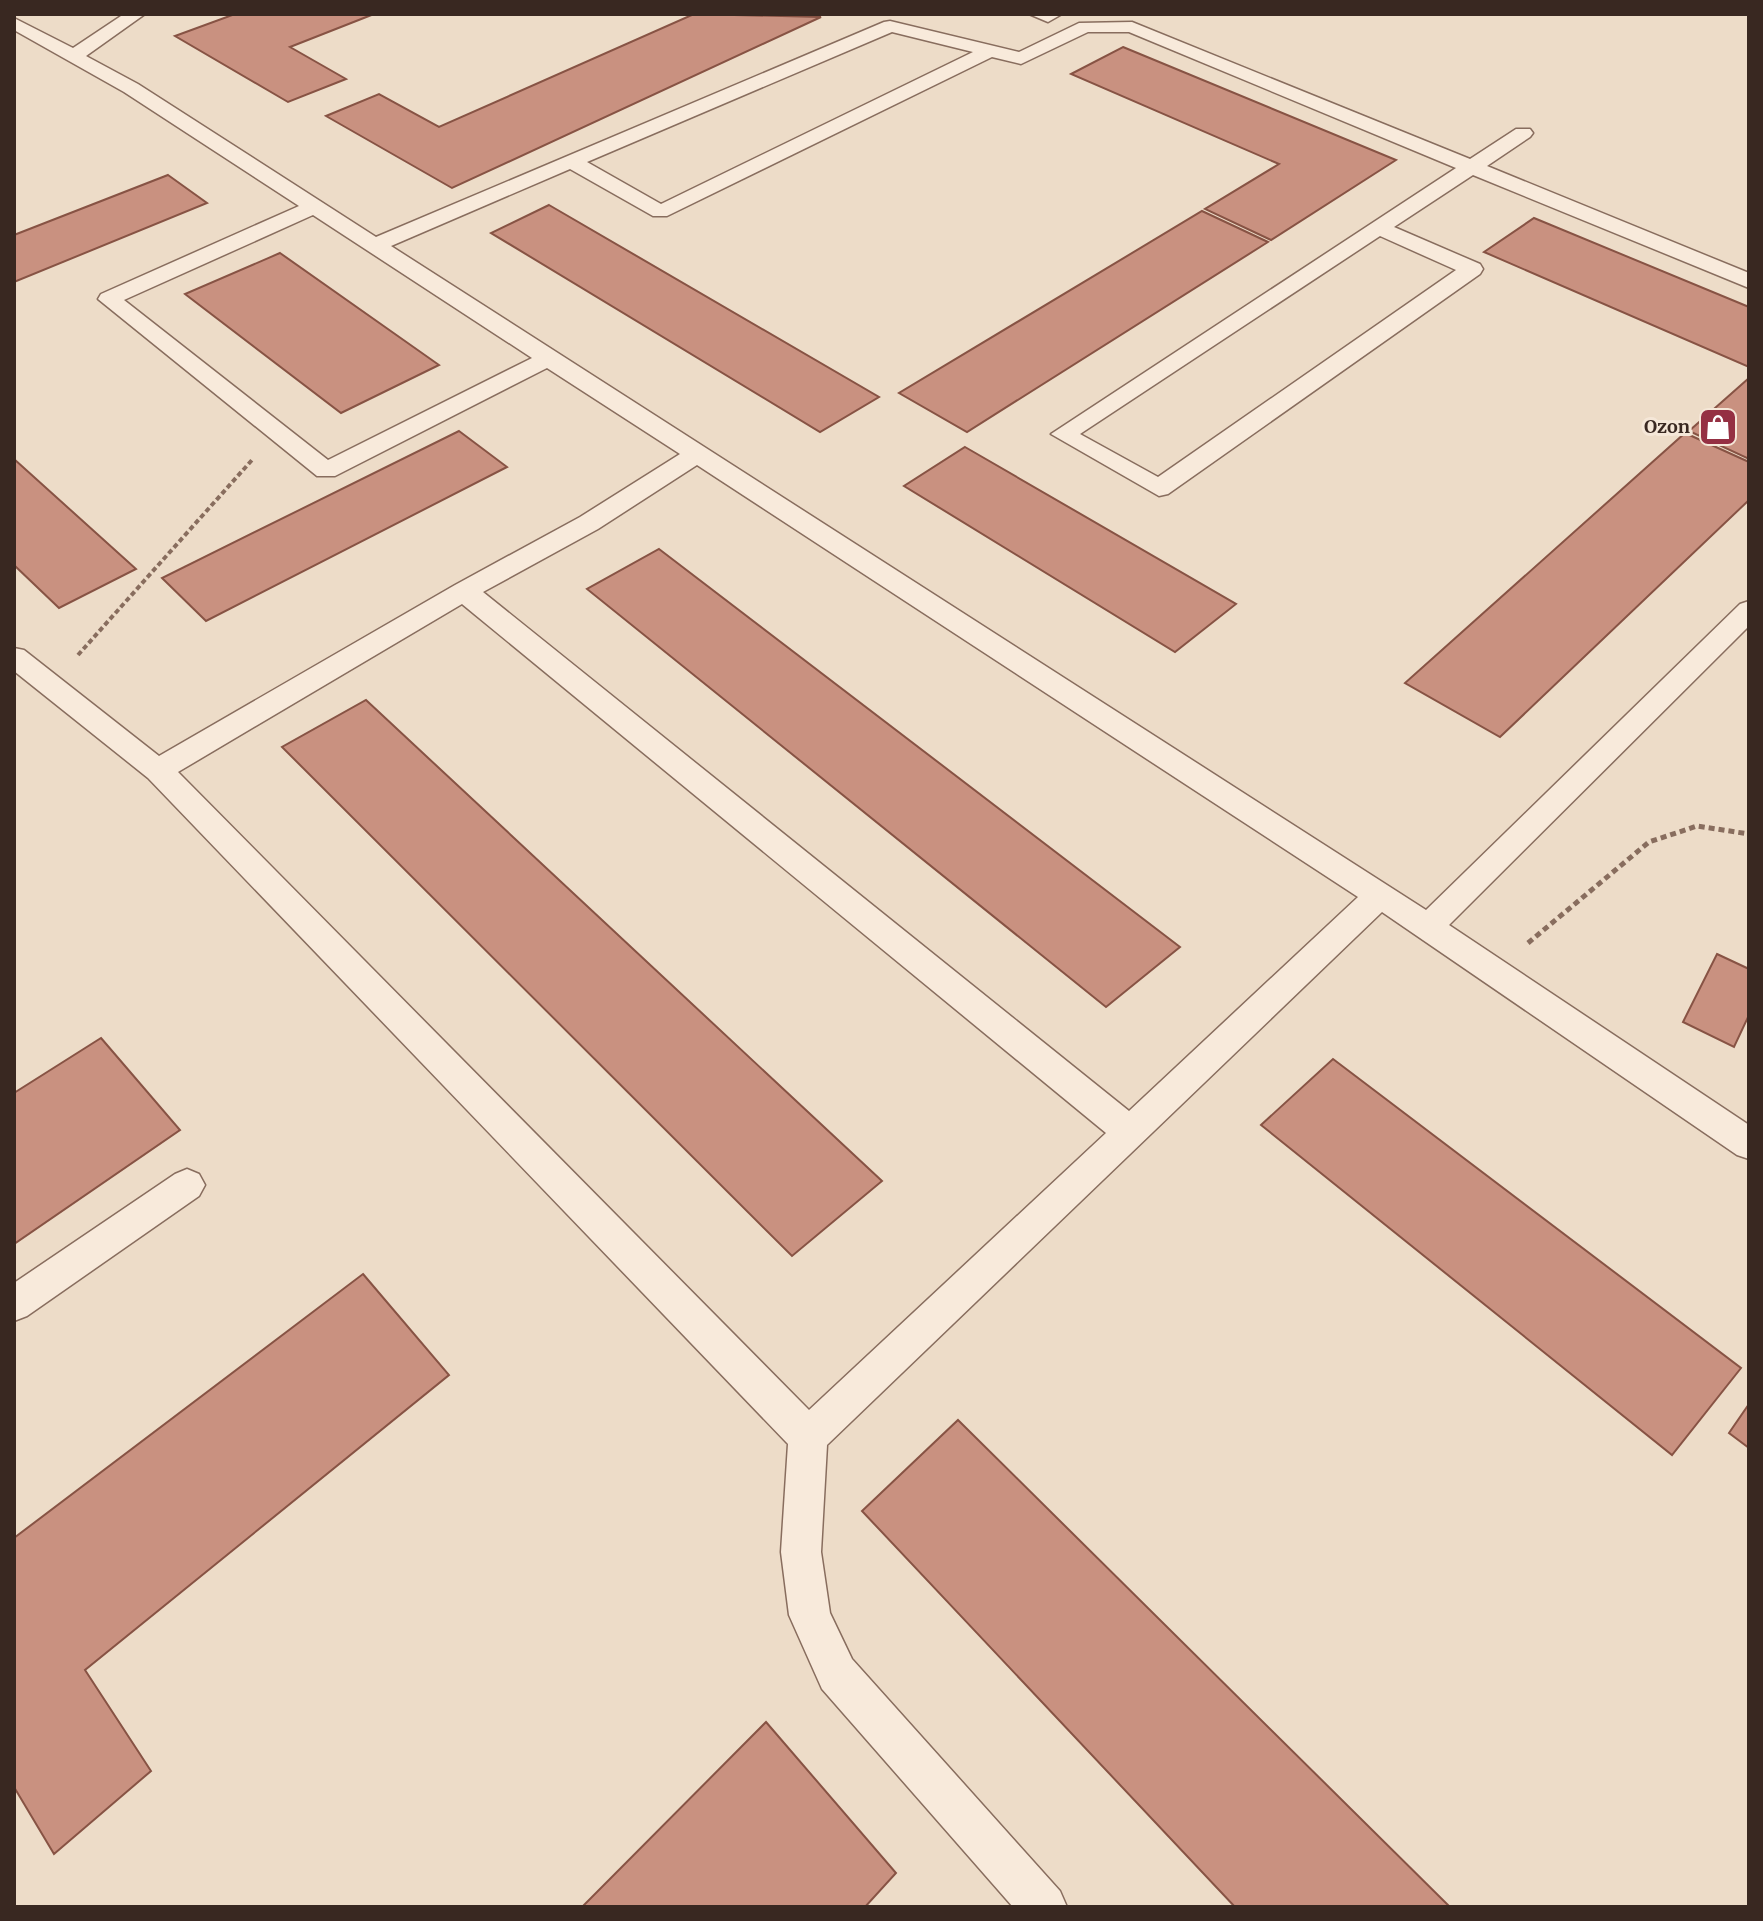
<svg xmlns="http://www.w3.org/2000/svg" width="1763" height="1921" viewBox="0 0 1763 1921" font-family="Merriweather,serif">
<style>
.building{fill:#c99180;stroke:#875344;stroke-width:2}
.lines{fill:none;stroke-linecap:round;stroke-linejoin:round}
.lane-casing{stroke:#886d5e;stroke-width:3}
.path-far1{stroke:#886d5e;stroke-width:4;stroke-dasharray:5 3;stroke-linecap:butt}
.path{stroke:#886d5e;stroke-width:5;stroke-dasharray:6 4;stroke-linecap:butt}
.lane{fill:#f8eadb;fill-rule:evenodd}
.labels{text-anchor:middle;stroke-width:6;stroke-linejoin:round;paint-order:stroke}
.far-poi-label{font-size:18px;font-weight:bold;fill:#392821;stroke:#f5e7d8;text-anchor:end}
</style>
<rect width="100%" height="100%" fill="#eddcc8"/>
<path class="building" d="M235,14H374L290,47L346,79L288,102L175,36Z
M694,14L821,17L452,188L326,116L379,94L439,127Z
M1123,47L1396,160L1271,240L1205,209L1279,164L1071,74Z
M168,175L207,203L14,282V235Z
M549,205L879,397L820,432L491,233Z
M1202,211L1268,242L967,432L899,393Z
M1534,218L1749,307V367L1484,252Z
M280,253L439,365L341,413L185,294Z
M1749,378V459L1689,431Z
M459,431L507,467L206,621L162,578Z
M1685,433L1749,462V500L1500,737L1405,683Z
M965,447L1236,604L1175,652L904,486Z
M14,459L136,569L59,608L14,565Z
M659,549L1180,947L1106,1007L587,589Z
M366,700L882,1181L792,1256L282,747Z
M1717,954L1749,969V1015L1734,1047L1683,1022Z
M101,1038L180,1130L14,1244V1093Z
M1333,1059L1741,1368L1672,1455L1261,1125Z
M363,1274L449,1375L85,1670L151,1771L54,1854L14,1787V1538Z
M1749,1404V1448L1729,1433Z
M958,1420L1450,1907H1235L862,1511Z
M766,1722L896,1873L865,1907H582Z"/>
<g class="lines">
<defs>
<path id="lane" d="M124,14H145L86,56L138,84L376,237L884,22L890,21L1019,52L1079,23L1132,22L1470,159L1516,129H1530L1533,133L1530,137L1487,166L1749,273V288L1473,175L1394,227L1480,264L1483,269L1480,274L1168,494L1159,496L1051,434L1456,168L1129,32H1088L1021,64L992,57L667,216H653L570,169L391,246L1426,910L1740,604L1749,601V626L1449,925L1749,1125V1159L1737,1155L1382,912L827,1445L821,1552L830,1613L852,1659L1060,1891L1067,1907H1013L822,1689L789,1615L781,1552L788,1444L148,778L14,671V648L24,650L159,756L455,585L580,517L680,454L547,368L335,476H317L98,299L101,294L299,206L124,92L14,30V18L73,48ZM892,32L973,52L661,204L587,162ZM313,215L532,358L328,460L124,300ZM1380,236L1456,270L1158,477L1080,434ZM697,465L1358,897L1129,1111L483,592L598,529ZM462,604L1106,1133L809,1410L178,772Z
M1029,14H1062L1048,22Z
M187,1169L199,1174L205,1185L199,1196L27,1316L14,1321V1283L175,1174Z"/>
</defs>
<use href="#lane" class="lane-casing"/>
<path class="path-far1" d="M78,655L252,460"/>
<path class="path" d="M1528,943L1649,842L1697,826L1749,834"/>
<use href="#lane" class="lane"/>
</g>
<defs>
<symbol id="shop-square" viewBox="-11 -11 22 22"><rect x="-9" y="-9" width="18" height="18" rx="4" fill="#953043" stroke="#f5e7d8"/><path d="M-5-2.5h2.3a2.7 3.5 0 0 1 5.4 0H5L5.5 6h-11ZM-1.5-2.5h3a1.5 2.3 0 0 0-3 0Z" fill="#fff"/></symbol>
</defs>
<g fill-rule="evenodd">
<use href="#shop-square" x="1696" y="405" width="44" height="44"/>
</g>
<g class="labels">
<g class="far-poi-label">
<text x="1690" y="433">Ozon</text>
</g>
</g>
<rect width="1763" height="1921" fill="none" stroke="#392821" stroke-width="32"/>
</svg>
